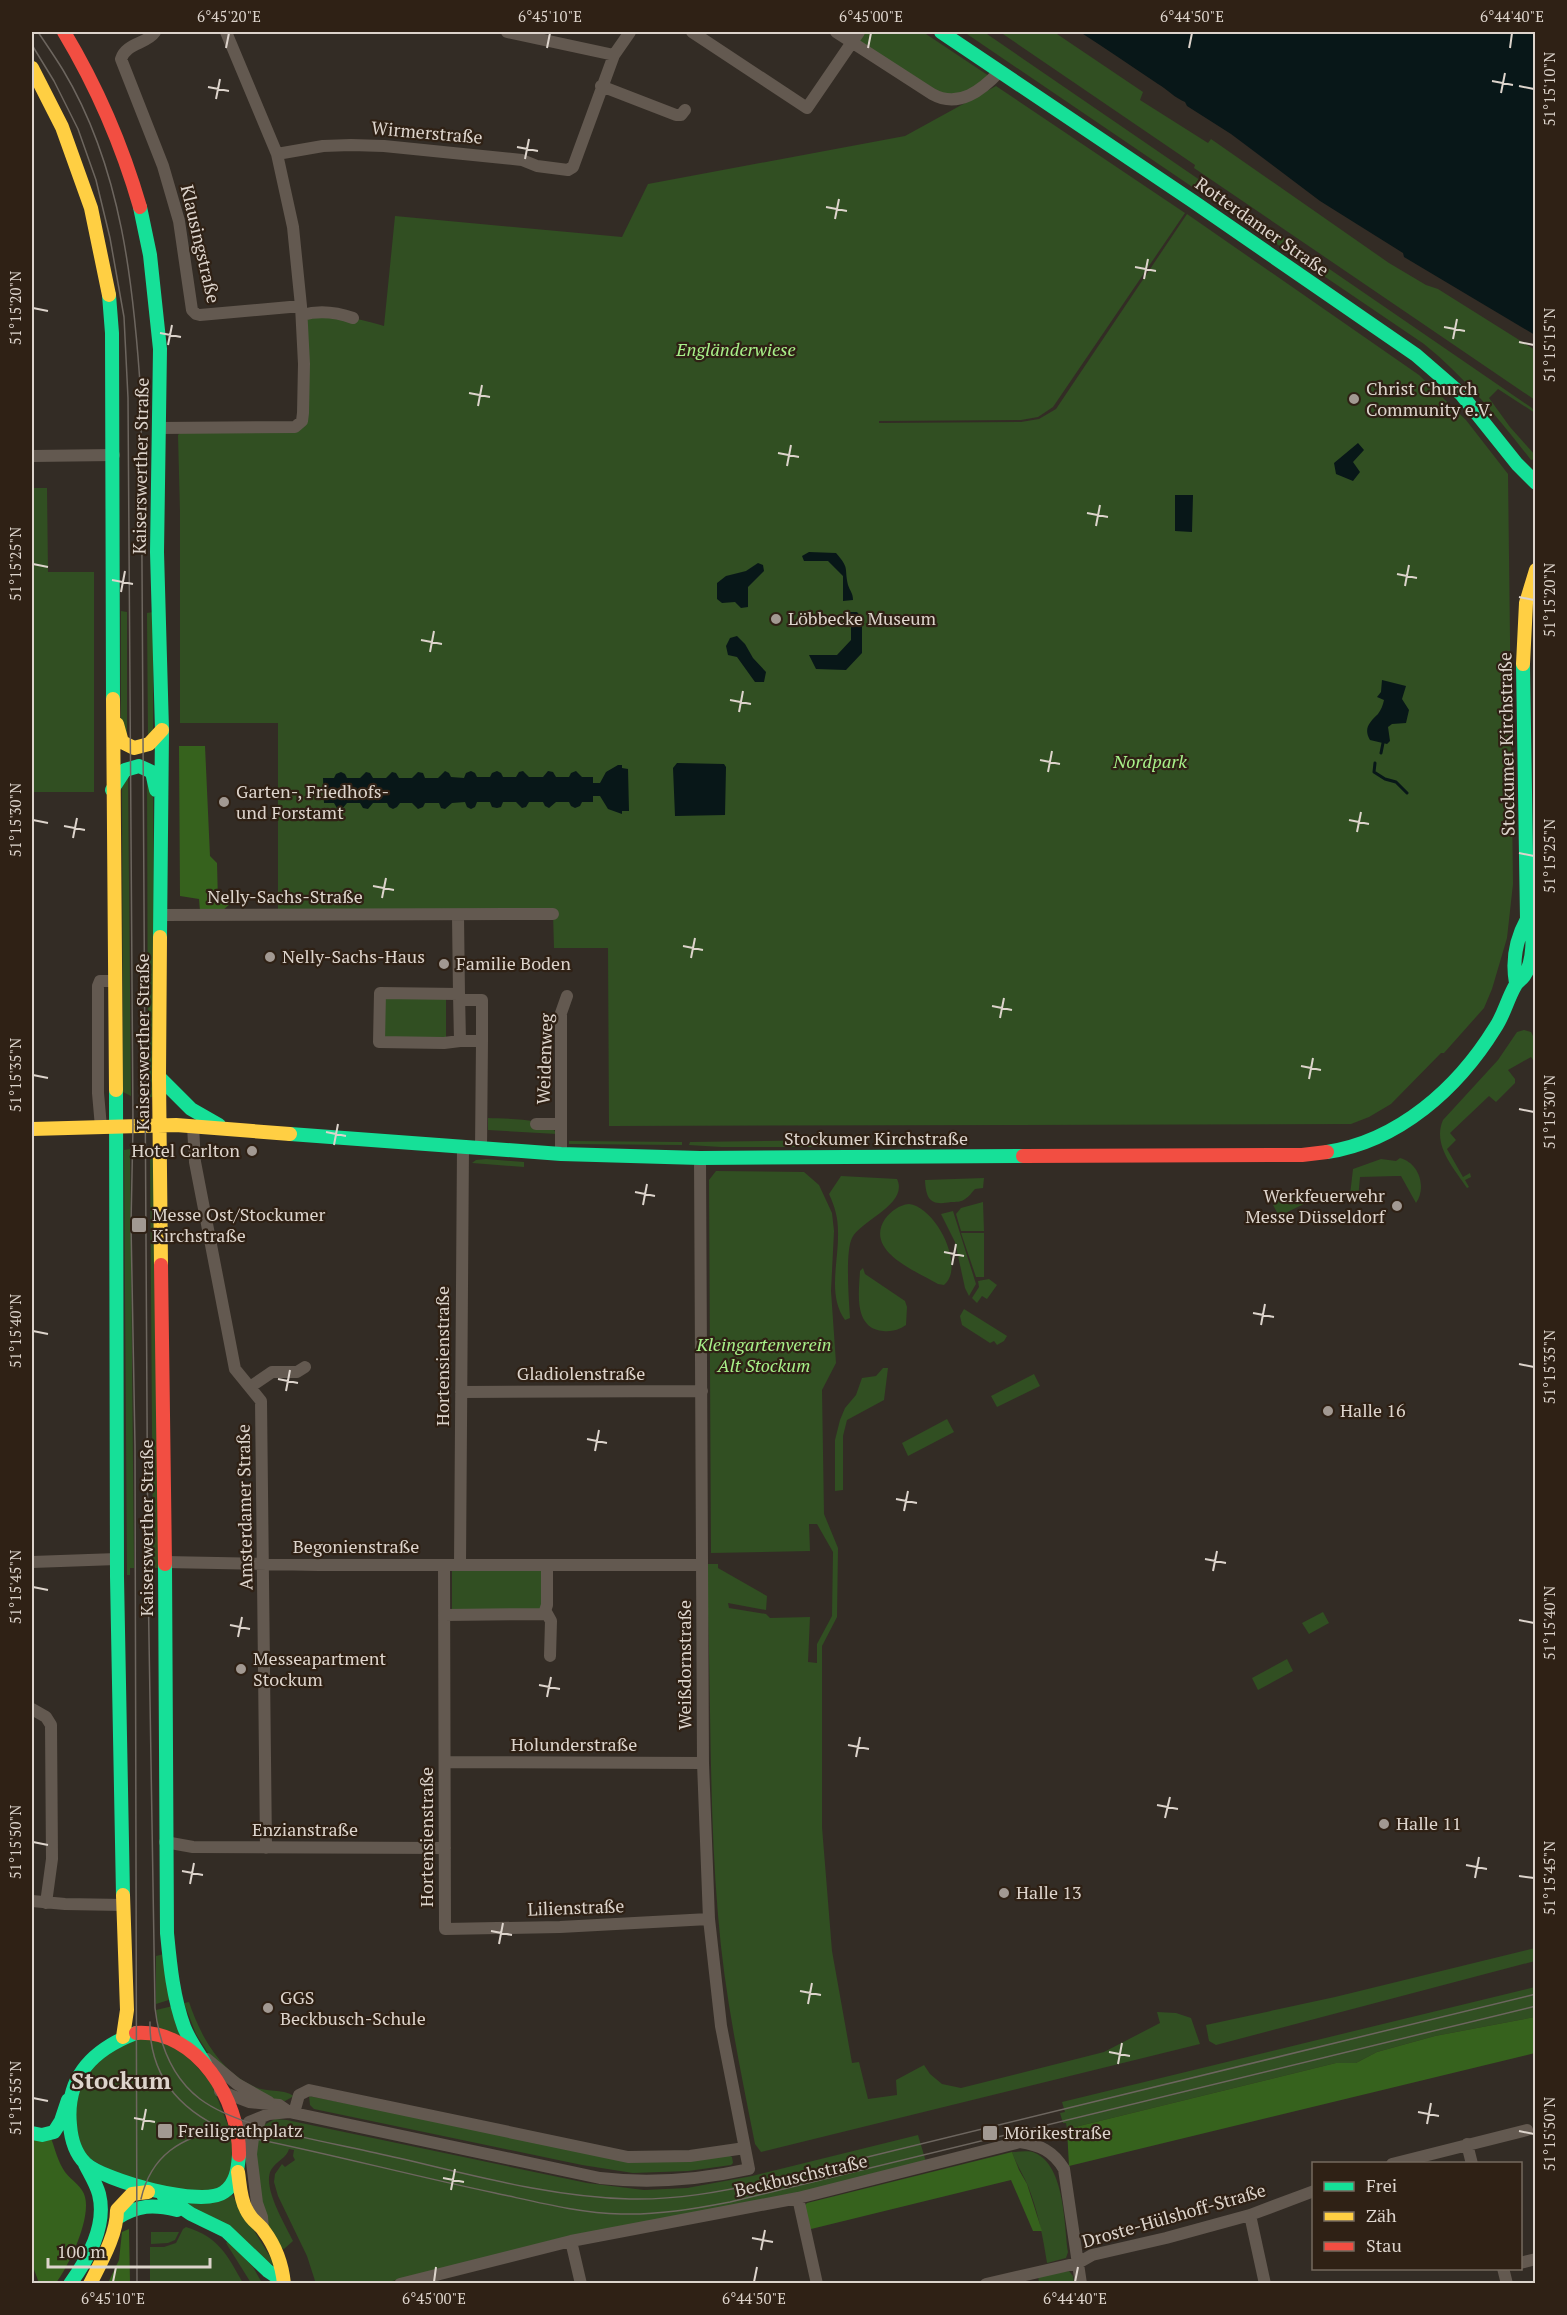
<svg xmlns="http://www.w3.org/2000/svg" width="1567" height="2315" viewBox="0 0 1567 2315" font-family="'PT Serif',serif">
<style>
.green{fill:#314f22}
.forest{fill:#36621d}
.water{fill:#081718}
.lines{fill:none;stroke-linecap:round;stroke-linejoin:round}
.stream{stroke:#081718;stroke-width:3}
.street{stroke:#635950;stroke-width:12}
.fast{stroke:#16e098;stroke-width:14}
.slow{stroke:#ffcf43;stroke-width:14}
.jam{stroke:#f24e42;stroke-width:14}
.tram{stroke:#6d665f;stroke-width:1.5}
.ticks{fill:none;stroke:#ddd4cc;stroke-width:2}
.poi-dot{fill:#a29992;stroke:#2f2115;stroke-width:2}
.labels{text-anchor:middle;stroke-width:4.5;stroke-linejoin:round;paint-order:stroke}
.street-label{font-size:18px;fill:#ddd4cc;stroke:#2f2115}
.park-label{font-size:18px;font-style:italic;fill:#a8f189;stroke:#2f2115}
.poi-label{font-size:18px;fill:#ddd4cc;stroke:#2f2115;text-anchor:start}
.district-label{font-size:24px;font-weight:bold;fill:#ddd4cc;stroke:#2f2115}
.neatline{fill:none;stroke:#ddd4cc;stroke-width:2}
.ticks-label{font-size:15px;text-anchor:middle;fill:#ddd4cc}
</style>
<rect width="100%" height="100%" fill="#332c25"/>
<path class="green" d="M844,32H923L989,76L970,93L947,97Z
M964,32H984L1532,408L1535,413L1498,389L1489,398L1510,427L1535,455V459L1531,460C1498,418 1466,378 1424,344Z
M1000,32H1054L1143,92L1140,100L1208,143L1211,139L1389,263L1426,285L1438,289L1535,350V400L1194,168L1195,165Z
M996,86L1185,213L1053,407L1038,417L1021,420L879,421V423L1021,422L1039,419L1056,409L1187,214L1419,375L1466,420L1508,474L1513,884L1507,938L1492,989L1484,1008L1444,1053H1441L1391,1104L1369,1117L1351,1124L609,1126L608,948H554L553,913L278,912V723H180V512L178,435L182,431L302,428L307,319C327,309 363,320 384,326L395,216L622,237L648,184L905,136Z
M32,488H47L48,572H94V792H32Z
M121,611L127,612V737L121,729Z
M153,612V730L148,738L147,613Z
M128,774L131,1096L123,1092L122,786Z
M147,774L153,783L155,1097H148Z
M386,998L446,999V1038L385,1039V1000Z
M1524,1030L1531,1032L1535,1040V1063L1531,1057L1508,1070L1515,1079V1083L1496,1102L1489,1096L1450,1133L1456,1140L1447,1149L1463,1177L1470,1173L1471,1177L1465,1180L1469,1187L1467,1188C1454,1168 1432,1145 1443,1120L1498,1060L1517,1032Z
M488,1118C506,1119 548,1117 557,1134L488,1130Z
M829,1140L816,1147H721L689,1145L690,1142Z
M569,1141L682,1142V1145L569,1144Z
M130,1149L134,1568H130V1575H127L124,1150Z
M150,1150H155L159,1568H153Z
M1400,1158C1419,1163 1427,1187 1416,1203L1401,1176H1396L1360,1177L1358,1200L1349,1204L1353,1169L1381,1159L1396,1161Z
M486,1159L524,1162V1167L472,1163L476,1160Z
M716,1171L804,1172L819,1185L832,1213L834,1231L831,1291L836,1363L822,1390L824,1514L838,1548L837,1617L822,1646V1827L832,1951L852,2063L859,2062L868,2099L897,2095L896,2080L924,2065L930,2074L942,2084L961,2088L1104,2052L1160,2023L1157,2012L1176,2013L1191,2018L1200,2044L761,2152L755,2144C740,2068 724,1992 718,1915C708,1798 712,1681 706,1564H718V1568L767,1596L766,1610L728,1603L729,1608L766,1614L770,1618L810,1617L808,1662L817,1663V1644L832,1616L833,1552L817,1524H809L810,1551L711,1553L709,1180Z
M841,1176L897,1179C909,1204 861,1220 852,1238C845,1252 849,1301 850,1318L845,1320C827,1295 839,1261 838,1232C838,1218 835,1207 829,1194Z
M984,1178L983,1188L975,1189C972,1192 969,1197 965,1199C962,1202 955,1202 951,1202C931,1206 926,1200 925,1180Z
M1282,1196L1301,1198L1304,1204L1279,1216L1273,1205Z
M983,1202L984,1231H961L956,1214L961,1208Z
M909,1204C936,1207 966,1267 944,1285L938,1284C916,1271 864,1251 885,1219C891,1211 899,1205 909,1204Z
M953,1211L976,1284L969,1296L965,1288L955,1242L941,1214Z
M961,1233H984V1277H976Z
M863,1268L865,1274L905,1301L907,1307L906,1325C899,1330 891,1332 883,1331C853,1328 859,1292 860,1271Z
M989,1279L997,1285L987,1299L982,1296L977,1303L972,1298L979,1287L978,1281Z
M964,1309L1007,1336L1004,1341L997,1345L994,1341L990,1343L962,1325L960,1316Z
M883,1368H888L884,1400L847,1420L843,1436V1490L835,1491V1440L840,1420L845,1408L856,1395L862,1378L876,1376Z
M1034,1374L1040,1386L997,1407L991,1396Z
M947,1419L954,1432L908,1456L902,1443Z
M452,1571H541V1610H452Z
M1323,1612L1329,1623L1309,1634L1302,1623Z
M1287,1659L1293,1671L1258,1690L1252,1678Z
M1535,1948V1961L1216,2045L1209,2041L1206,2025L1335,1997Z
M164,1954L172,1999L156,2004V1956Z
M1535,1987V2017L1435,2036L1377,2052L1356,2063H1336L1067,2129L1066,2123H1063L1060,2113L1065,2112L1062,2102Z
M189,2002C200,2035 219,2070 253,2086C266,2093 281,2088 294,2096L285,2101L265,2097L213,2061L196,2034L184,2003Z
M173,2006L186,2039L159,2031L156,2010Z
M131,2037L173,2041L211,2082L233,2138V2176L213,2193L135,2184L85,2156L71,2121L85,2072Z
M309,2096L591,2152L728,2155L732,2157L733,2163L731,2165L688,2171L633,2173L582,2165L314,2109L310,2105Z
M275,2119L287,2120L587,2183L644,2190L687,2188L752,2176L918,2135L926,2162L800,2192L542,2244L384,2283L316,2284L307,2256L278,2196L274,2182L275,2174L282,2164L285,2167L295,2160L293,2156L294,2150L289,2149C287,2158 276,2161 271,2170C262,2187 285,2224 293,2241L284,2249L281,2248L264,2219L253,2154L262,2126Z
M1012,2152C1019,2152 1028,2150 1035,2153C1065,2166 1064,2224 1068,2252L1066,2258L1047,2263C1043,2237 1038,2211 1028,2186C1023,2174 1016,2164 1012,2152Z
M231,2193L277,2268L177,2197Z
M186,2227C219,2237 227,2255 243,2283H150V2247H164L176,2243L183,2229Z
M151,2232H179L175,2240L168,2243L151,2244Z
M228,2241L253,2267L262,2283H251L226,2243Z
M1069,2271L1073,2276L1074,2283H1039L1038,2276Z"/>
<path class="forest" d="M179,746H205L210,856L217,863L218,902L231,903L222,911H200L199,899L180,896Z
M1535,2017V2053L1069,2166L1067,2129L1336,2063H1356L1377,2052L1435,2036Z
M32,2135L51,2138C55,2149 58,2162 65,2172C71,2180 83,2187 85,2197C91,2219 69,2266 56,2283H39L32,2264Z
M1012,2152L1019,2170L1027,2184L1042,2231H1033L1011,2180L807,2230L804,2206L807,2203Z
M129,2229L130,2283H108L119,2260L122,2232Z"/>
<path class="water" d="M1080,32H1535V335L1404,257L1403,253L1320,201L1231,134L1187,106L1185,102C1175,98 1168,90 1158,84C1132,67 1107,49 1080,32Z
M1358,443L1364,450L1353,462L1360,472L1353,481L1336,474L1334,463Z
M1175,495H1193L1192,532L1175,531Z
M809,552L836,553C850,569 844,567 848,585C850,591 853,593 853,600L843,601V576L828,561H804L802,556Z
M758,563L763,565L764,571L748,587V607L741,608L735,602L722,603L717,599V583L726,576L746,571Z
M847,612H857L862,618V653L846,670L816,669L809,655H837L851,640V617Z
M737,636L745,644L753,658L766,672L764,682H755L737,657L728,655L726,646L730,638Z
M1382,680L1406,686L1402,699L1409,710L1406,723L1392,724L1388,727L1390,741L1387,744L1370,740C1363,728 1370,722 1378,714C1381,710 1383,705 1384,700L1377,697L1381,692Z
M677,763L724,764L726,767L725,815L675,816L673,768Z
M618,765H622V768L628,769L629,811H622V814L608,809L600,796H593V802H582L580,806L575,808L571,806L569,802H556L549,808L545,806L543,802H529L526,807L522,808L516,802H503L501,807L497,808L492,807L490,802H477L475,807L471,809L467,807L465,802L452,803L445,809L441,808L439,803H425L423,807L418,809L412,803H400L397,807L393,809L389,807L387,803H373L368,809L363,808L360,803H347L342,809L337,808L334,803H324L323,778H334L336,774L341,772L345,774L347,778H360L366,772L370,773L373,778H386L392,772L396,773L399,778H412L418,772L423,773L425,778H438L445,771L449,773L451,777L464,778L466,773L471,771L475,773L477,777H490L492,773L497,771L501,773L503,777H516L519,772L523,771L529,777H543L548,771L553,772L556,777H569L571,773L576,771L582,777H593V783H600L606,772Z"/>
<g class="lines">
<path class="stream" d="M1381,753L1383,743
M1375,763L1374,772L1385,779L1396,782L1407,793"/>
<path class="street" d="M155,32C147,44 126,43 121,59L163,166L179,221L192,310L196,314L200,315L301,306
M507,32L614,55
M692,32L807,108L859,32
M836,32L932,94C959,109 982,90 1000,71
M601,86L676,115H681L685,110
M277,154L323,146L351,145L384,146L522,160L537,166L568,170L573,167L614,55L630,32
M302,315C320,310 336,312 353,318
M159,428L295,427L302,421L303,413L304,364L301,306L293,227L277,154L226,32
M32,456L114,455
M161,915L553,914
M458,916L459,994L380,993L379,1042L444,1043L460,1041L459,994
M459,1000H482V1041H460
M536,1124H561
M193,1126L195,1162L235,1369L261,1401L266,1848
M101,1127L98,1093V986L100,981H113
M481,1149L482,1041
M561,1154V1013L567,996
M250,1387L272,1372H297L305,1367
M461,1392L702,1391
M32,1562L117,1559
M165,1562L319,1565H702
M444,1565L445,1929L560,1927L709,1919
M460,1565L463,1147
M546,1612L551,1621L550,1656
M444,1615L544,1614L547,1605V1565
M32,1709L46,1717L51,1725L52,1859L46,1903
M445,1762L703,1763
M165,1842L193,1847L445,1848
M32,1901L65,1904L123,1905
M207,2059L237,2084L269,2102
M220,2091L249,2102L279,2105L289,2112L600,2178C652,2184 699,2180 749,2169L721,2026L709,1919L703,1763L700,1158
M294,2113L299,2095L309,2090L628,2157L690,2156L745,2148
M261,2118L253,2138L251,2154L257,2203L262,2217L263,2229
M1467,2144L1472,2164
M241,2146L245,2128L249,2122L269,2114L289,2112
M1392,2164L1527,2130
M798,2198L817,2284
M1250,2215L1265,2284
M571,2241L581,2284
M1520,2263L1536,2259
M1503,2268L1507,2284
M400,2284L571,2241L798,2198L1020,2142C1040,2145 1053,2151 1064,2169L1081,2284
M986,2284L1078,2263L1092,2255L1166,2238L1250,2215L1314,2191"/>
<path class="fast" d="M941,32L1194,202L1416,355L1461,394L1517,464L1536,483
M140,207L150,255L160,349L157,552L162,730L160,937
M109,295L112,333L113,699
M112,790L125,770L139,766L152,772L156,790
M1516,983C1512,961 1516,939 1527,919
M159,1077L191,1109L219,1125
M116,1090L117,1577L123,1895
M290,1134L561,1154L700,1158L1023,1156
M1327,1152C1399,1141 1458,1088 1495,1028C1504,1015 1507,1000 1515,986C1517,982 1521,980 1524,976C1533,964 1536,931 1527,919L1523,664
M165,1564L167,1933C170,1964 173,1997 184,2027C189,2040 198,2052 205,2064
M136,2033C94,2049 65,2076 70,2125C71,2138 75,2153 85,2163C104,2181 203,2208 224,2192C236,2184 238,2169 239,2155
M32,2133L42,2135L54,2132L61,2121L68,2100
M163,2195L191,2214L226,2231L268,2271L283,2281
M117,2218C138,2205 153,2204 177,2210
M70,2284C88,2259 107,2226 99,2194C96,2183 90,2174 85,2164"/>
<path class="slow" d="M32,68L62,127L91,208L109,295
M1523,664L1526,603L1536,570
M113,699L116,1090
M117,724L122,742L134,748L149,744L162,730
M160,937L159,1077L161,1265
M32,1129L176,1125L290,1134
M123,1895L127,2010L123,2037
M238,2172C240,2185 240,2198 246,2209C252,2222 258,2222 264,2231C276,2247 282,2264 284,2284
M90,2284C101,2262 117,2235 117,2210L132,2194L148,2192"/>
<path class="jam" d="M64,32C97,87 122,145 140,207
M1023,1156L1302,1155L1327,1152
M161,1265L165,1564
M136,2033C197,2029 240,2100 239,2155"/>
<path class="tram" d="M38,32C46,44 55,57 63,70C122,168 134,287 141,398L148,1577L155,2008C159,2042 171,2077 200,2099C240,2129 325,2141 376,2153C459,2171 544,2197 630,2199C676,2200 720,2192 765,2182L1536,1994
M32,45L54,81L78,129L96,180L110,238L124,317L128,398L133,1126L131,1224L135,1445L137,2284
M150,2022C149,2080 185,2115 237,2135C323,2152 409,2175 495,2193C537,2202 579,2213 621,2214C658,2215 694,2209 730,2202L1536,2006
M141,2199C151,2155 181,2137 224,2129"/>
</g>
<path class="ticks" d="M226,48L229,33M547,48L550,33M868,48L871,33M1189,48L1192,33M1510,48L1512,33M1492,81L1513,85M1519,86L1534,89M208,87L229,91M1501,93L1505,73M216,99L220,79M517,147L538,151M525,159L529,139M826,207L847,211M835,219L839,199M1135,267L1156,271M1144,279L1148,259M33,308L48,311M1444,327L1465,331M160,333L181,337M1453,339L1457,319M1519,342L1534,345M168,345L172,325M469,393L490,397M478,406L482,385M778,453L799,457M787,466L791,445M1087,513L1108,517M1096,526L1100,505M33,564L48,567M1397,574L1417,578M112,580L133,584M1405,586L1409,565M121,592L125,571M1519,597L1534,600M421,640L442,644M430,652L434,631M730,700L751,704M739,712L743,691M1040,760L1060,764M1048,772L1052,751M33,820L48,823M1349,820L1369,824M64,826L85,830M1357,832L1361,812M73,838L77,818M1519,853L1534,856M373,886L394,890M382,898L386,878M683,946L703,950M691,958L695,938M992,1006L1012,1010M1000,1018L1004,998M1301,1066L1321,1070M33,1075L48,1078M1309,1079L1313,1058M1519,1109L1534,1112M326,1132L346,1136M334,1145L338,1124M635,1192L655,1196M643,1205L647,1184M944,1252L964,1256M952,1265L956,1244M1253,1313L1274,1317M1261,1325L1265,1304M33,1331L48,1334M1519,1364L1534,1367M278,1379L298,1383M286,1391L290,1370M587,1439L607,1443M595,1451L599,1430M896,1499L917,1503M904,1511L908,1491M1205,1559L1226,1563M1213,1571L1217,1551M33,1587L48,1590M1519,1620L1534,1623M230,1625L250,1629M238,1637L242,1617M539,1685L560,1689M547,1697L551,1677M848,1745L869,1749M856,1757L860,1737M1157,1805L1178,1809M1165,1818L1170,1797M33,1842L48,1845M1466,1865L1487,1869M182,1871L203,1875M1519,1876L1534,1878M1475,1878L1479,1857M190,1884L194,1863M491,1931L512,1935M499,1944L503,1923M800,1991L821,1995M808,2004L812,1983M1109,2052L1130,2056M1118,2064L1122,2043M33,2098L48,2101M1418,2112L1439,2116M134,2118L155,2122M1427,2124L1431,2103M142,2130L146,2109M1519,2131L1534,2134M443,2178L464,2182M451,2190L455,2169M752,2238L773,2242M761,2250L765,2230M113,2282L116,2267M434,2282L436,2267M754,2282L757,2267M1075,2282L1078,2267"/>
<g class="poi-dot">
<circle cx="1354" cy="399" r="6"/>
<circle cx="776" cy="619" r="6"/>
<circle cx="224" cy="802" r="6"/>
<circle cx="270" cy="957" r="6"/>
<circle cx="444" cy="964" r="6"/>
<circle cx="252" cy="1151" r="6"/>
<circle cx="1397" cy="1206" r="6"/>
<rect x="131" y="1217" width="16" height="16" rx="3"/>
<circle cx="1328" cy="1411" r="6"/>
<circle cx="241" cy="1669" r="6"/>
<circle cx="1384" cy="1824" r="6"/>
<circle cx="1004" cy="1893" r="6"/>
<circle cx="268" cy="2008" r="6"/>
<rect x="157" y="2123" width="16" height="16" rx="3"/>
<rect x="982" y="2125" width="16" height="16" rx="3"/>
</g>
<g class="labels">
<g class="street-label">
<text transform="translate(427 133) rotate(5)" y="6">Wirmerstraße</text>
<text transform="translate(1262 227) rotate(35)" y="6">Rotterdamer Straße</text>
<text transform="translate(200 244) rotate(77)" y="6">Klausingstraße</text>
<text transform="translate(141 466) rotate(-89)" y="6">Kaiserswerther Straße</text>
<text transform="translate(1507 744) rotate(-91)" y="6">Stockumer Kirchstraße</text>
<text x="285" y="903">Nelly-Sachs-Straße</text>
<text transform="translate(143 1042) rotate(-90)" y="6">Kaiserswerther Straße</text>
<text transform="translate(545 1059) rotate(-88)" y="6">Weidenweg</text>
<text x="876" y="1145">Stockumer Kirchstraße</text>
<text transform="translate(443 1356) rotate(-90)" y="6">Hortensienstraße</text>
<text x="581" y="1380">Gladiolenstraße</text>
<text transform="translate(245 1507) rotate(-91)" y="6">Amsterdamer Straße</text>
<text transform="translate(147 1528) rotate(-90)" y="6">Kaiserswerther Straße</text>
<text x="356" y="1553">Begonienstraße</text>
<text transform="translate(685 1665) rotate(-90)" y="6">Weißdornstraße</text>
<text x="574" y="1751">Holunderstraße</text>
<text x="305" y="1836">Enzianstraße</text>
<text transform="translate(427 1837) rotate(-90)" y="6">Hortensienstraße</text>
<text transform="translate(576 1908) rotate(-2)" y="6">Lilienstraße</text>
<text transform="translate(801 2176) rotate(-13)" y="6">Beckbuschstraße</text>
<text transform="translate(1174 2216) rotate(-16)" y="6">Droste-Hülshoff-Straße</text>
</g>
<g class="park-label">
<text x="736" y="356">Engländerwiese</text>
<text x="1150" y="768">Nordpark</text>
<text x="764" y="1351">Kleingartenverein<tspan x="764" dy="21">Alt Stockum</tspan></text>
</g>
<g class="poi-label">
<text x="1366" y="395">Christ Church<tspan x="1366" dy="21">Community e.V.</tspan></text>
<text x="788" y="625">Löbbecke Museum</text>
<text x="236" y="798">Garten-, Friedhofs-<tspan x="236" dy="21">und Forstamt</tspan></text>
<text x="282" y="963">Nelly-Sachs-Haus</text>
<text x="456" y="970">Familie Boden</text>
<text x="240" y="1157" text-anchor="end">Hotel Carlton</text>
<text x="1385" y="1202" text-anchor="end">Werkfeuerwehr<tspan x="1385" dy="21">Messe Düsseldorf</tspan></text>
<text x="152" y="1221">Messe Ost/Stockumer<tspan x="152" dy="21">Kirchstraße</tspan></text>
<text x="1340" y="1417">Halle 16</text>
<text x="253" y="1665">Messeapartment<tspan x="253" dy="21">Stockum</tspan></text>
<text x="1396" y="1830">Halle 11</text>
<text x="1016" y="1899">Halle 13</text>
<text x="280" y="2004">GGS<tspan x="280" dy="21">Beckbusch-Schule</tspan></text>
<text x="178" y="2137">Freiligrathplatz</text>
<text x="1004" y="2139">Mörikestraße</text>
</g>
<g class="district-label">
<text x="121" y="2089">Stockum</text>
</g>
</g>
<rect width="1567" height="2315" fill="none" stroke="#2f2115" stroke-width="66"/>
<rect x="1312" y="2162" width="210" height="108" fill="#2f2115" stroke="#75695e" stroke-width="1.5"/>
<rect x="1324" y="2182" width="30" height="9" fill="#16e098" stroke="#75695e" stroke-width="1.5"/>
<text x="1366" y="2192" font-size="18" fill="#ddd4cc">Frei</text>
<rect x="1324" y="2212" width="30" height="9" fill="#ffcf43" stroke="#75695e" stroke-width="1.5"/>
<text x="1366" y="2222" font-size="18" fill="#ddd4cc">Zäh</text>
<rect x="1324" y="2242" width="30" height="9" fill="#f24e42" stroke="#75695e" stroke-width="1.5"/>
<text x="1366" y="2252" font-size="18" fill="#ddd4cc">Stau</text>
<path d="M48 2258v9h162v-9" fill="none" stroke="#ddd4cc" stroke-width="3"/>
<text x="57" y="2258" font-size="18" fill="#ddd4cc" stroke="#2f2115" stroke-width="4.5" paint-order="stroke">100 m</text>
<rect x="33" y="33" width="1501" height="2249" class="neatline"/>
<g class="ticks-label">
<text x="229" y="22">6°45'20"E</text>
<text x="550" y="22">6°45'10"E</text>
<text x="871" y="22">6°45'00"E</text>
<text x="1192" y="22">6°44'50"E</text>
<text x="1512" y="22">6°44'40"E</text>
<text transform="translate(1550 89) rotate(-90)" y="5">51°15'10"N</text>
<text transform="translate(16 308) rotate(-90)" y="5">51°15'20"N</text>
<text transform="translate(1550 345) rotate(-90)" y="5">51°15'15"N</text>
<text transform="translate(16 564) rotate(-90)" y="5">51°15'25"N</text>
<text transform="translate(1550 600) rotate(-90)" y="5">51°15'20"N</text>
<text transform="translate(16 820) rotate(-90)" y="5">51°15'30"N</text>
<text transform="translate(1550 856) rotate(-90)" y="5">51°15'25"N</text>
<text transform="translate(16 1075) rotate(-90)" y="5">51°15'35"N</text>
<text transform="translate(1550 1112) rotate(-90)" y="5">51°15'30"N</text>
<text transform="translate(16 1331) rotate(-90)" y="5">51°15'40"N</text>
<text transform="translate(1550 1367) rotate(-90)" y="5">51°15'35"N</text>
<text transform="translate(16 1587) rotate(-90)" y="5">51°15'45"N</text>
<text transform="translate(1550 1623) rotate(-90)" y="5">51°15'40"N</text>
<text transform="translate(16 1842) rotate(-90)" y="5">51°15'50"N</text>
<text transform="translate(1550 1878) rotate(-90)" y="5">51°15'45"N</text>
<text transform="translate(16 2098) rotate(-90)" y="5">51°15'55"N</text>
<text transform="translate(1550 2134) rotate(-90)" y="5">51°15'50"N</text>
<text x="113" y="2304">6°45'10"E</text>
<text x="434" y="2304">6°45'00"E</text>
<text x="754" y="2304">6°44'50"E</text>
<text x="1075" y="2304">6°44'40"E</text>
</g>
</svg>
